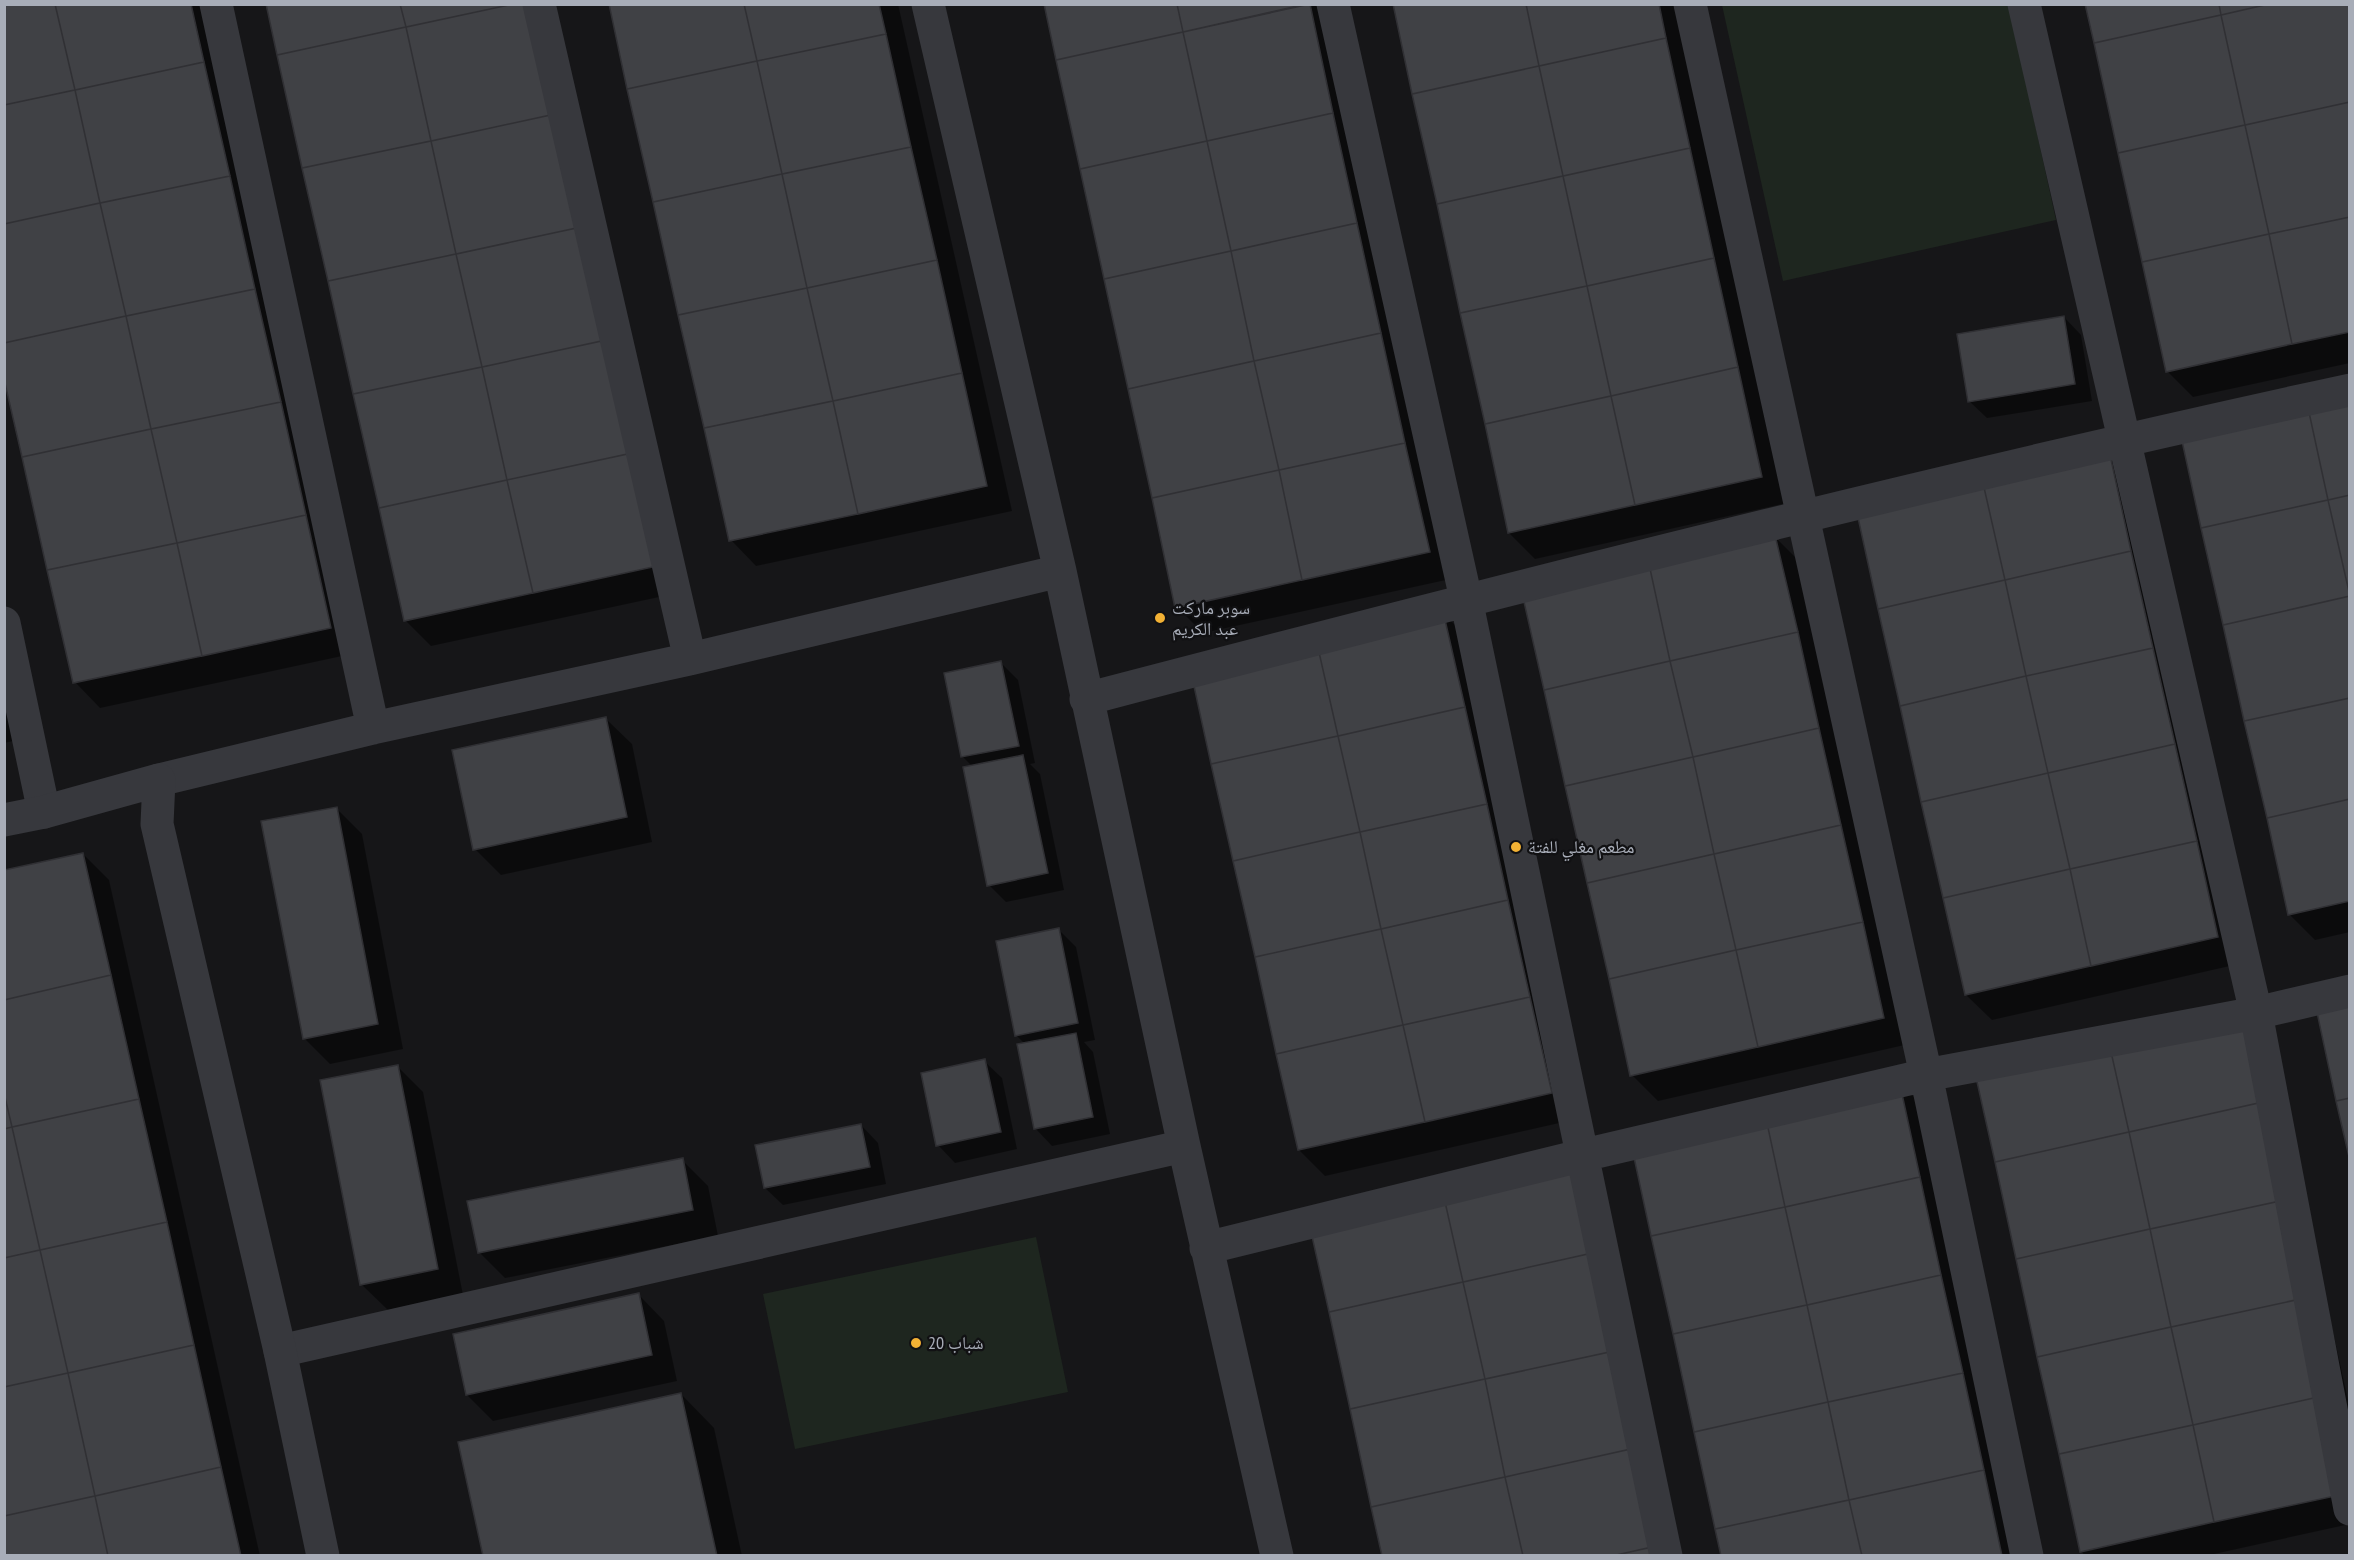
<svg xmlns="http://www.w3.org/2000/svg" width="2354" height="1560" viewBox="0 0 2354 1560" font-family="'PT Sans Narrow','Noto Naskh Arabic',sans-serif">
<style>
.green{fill:#1e261f}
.shadow{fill:#0007}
.building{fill:#404145;stroke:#303034;stroke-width:1.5}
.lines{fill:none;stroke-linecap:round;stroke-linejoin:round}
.minor{stroke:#37383d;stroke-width:33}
.tertiary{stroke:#37383d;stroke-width:33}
.poi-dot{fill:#f2b134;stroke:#111113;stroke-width:2}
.labels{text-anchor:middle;stroke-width:4.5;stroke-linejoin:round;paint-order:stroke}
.poi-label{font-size:18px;fill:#a8adb8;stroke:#111113;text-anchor:start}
</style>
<rect width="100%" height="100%" fill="#161618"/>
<path class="green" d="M1722,5H2009L2056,220L1783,281Z
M1036,1237L1068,1392L795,1449L763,1294Z"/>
<path class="shadow" d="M4,4H210L356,653L100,708L75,682Z
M267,4L687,591L431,646L405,620Z
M610,4H898L1012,511L756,566L731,540Z
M1045,4H1329L1455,578L1203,633L1177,607Z
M1394,4H1678L1787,503L1535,559L1509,533Z
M2350,4V363L2193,397L2167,371Z
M2064,317L2081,335L2092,401L1987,418L1969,401Z
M2350,395V932L2315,940L2289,914Z
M2109,456L2135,482L2243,963L1992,1020L1966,995Z
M1775,537L1801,563L1909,1044L1658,1101L1632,1075Z
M4,612L32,737L4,743Z
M1442,612L1468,638L1577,1119L1325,1176L1299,1150Z
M1001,663L1018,680L1035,763L1030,764L1040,774L1064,890L1006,902L989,885L973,767L963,757L946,674Z
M606,719L632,744L652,842L501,875L475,849Z
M336,808L362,834L403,1049L330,1064L304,1038Z
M83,854L109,880L260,1556H4Z
M1059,930L1076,947L1095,1040L1084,1042L1093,1052L1110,1134L1052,1146L1035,1128L1025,1044L1016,1035Z
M2267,1032L2350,1409V1524L2205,1556H2085L2081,1551Z
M984,1061L1002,1078L1017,1149L955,1163L938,1145Z
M397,1066L423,1092L463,1295L388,1310L362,1285Z
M1898,1081L1924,1107L2022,1556H1723Z
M861,1125L878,1143L886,1184L783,1205L765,1188Z
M682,1160L708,1186L718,1236L505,1278L479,1252Z
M639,1295L664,1321L677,1381L493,1421L467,1395Z
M681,1394L714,1428L742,1556H485Z"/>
<path class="building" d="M4,4H55L75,90L4,105Z
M55,4H191L204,62L75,90Z
M266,4H400L406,27L277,55Z
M400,4H513L406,27Z
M513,4H536L560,113L431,141L406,27Z
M609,4H744L757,61L627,89Z
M744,4H879L886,34L757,61Z
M1044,4H1177L1183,32L1056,60Z
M1177,4H1306L1183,32Z
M1310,4L1333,113L1207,141L1183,32Z
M1393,4H1526L1539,66L1412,94Z
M1526,4H1659L1666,38L1539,66Z
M2085,4H2219L2221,15L2094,43Z
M2219,4H2269L2221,15Z
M2269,4H2350V102L2245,125L2221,15Z
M2221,15L2245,125L2118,153L2094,43Z
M406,27L431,141L302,168L277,55Z
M1183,32L1207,141L1080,169L1056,60Z
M886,34L911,147L782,174L757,61Z
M1666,38L1690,148L1563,176L1539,66Z
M757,61L782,174L653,202L627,89Z
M204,62L230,176L100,203L75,90Z
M1539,66L1563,176L1437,204L1412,94Z
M75,90L100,203L4,224V105Z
M2350,102V217L2269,234L2245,125Z
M560,113L586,226L456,254L431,141Z
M1333,113L1357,223L1231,251L1207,141Z
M2245,125L2269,234L2142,262L2118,153Z
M431,141L456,254L328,281L302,168Z
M1207,141L1231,251L1104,279L1080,169Z
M911,147L937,260L807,288L782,174Z
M1690,148L1714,258L1587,286L1563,176Z
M782,174L807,288L678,315L653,202Z
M230,176L255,289L126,316L100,203Z
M1563,176L1587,286L1460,313L1437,204Z
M100,203L126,316L4,343V224Z
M2350,217V332L2292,344L2269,234Z
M1357,223L1381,333L1254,361L1231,251Z
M586,226L611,339L482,367L456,254Z
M2269,234L2292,344L2166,372L2142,262Z
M1231,251L1254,361L1128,389L1104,279Z
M456,254L482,367L353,394L328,281Z
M1714,258L1738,367L1611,396L1587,286Z
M937,260L962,373L833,401L807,288Z
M1587,286L1611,396L1485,424L1460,313Z
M807,288L833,401L704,428L678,315Z
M255,289L281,402L151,429L126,316Z
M126,316L151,429L22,457L4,379V343Z
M2064,316L2075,384L1968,402L1957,334Z
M1381,333L1405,443L1279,470L1254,361Z
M611,339L637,452L507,480L482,367Z
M1254,361L1279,470L1152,498L1128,389Z
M482,367L507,480L379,508L353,394Z
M1738,367L1762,477L1635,505L1611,396Z
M962,373L987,486L858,514L833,401Z
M2350,394V495L2328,500L2307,403Z
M1611,396L1635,505L1508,533L1485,424Z
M833,401L858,514L729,541L704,428Z
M281,402L306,515L177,543L151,429Z
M2307,403L2328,500L2201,528L2180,432Z
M151,429L177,543L47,570L22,457Z
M1405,443L1430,552L1302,580L1279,470Z
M637,452L662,565L533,593L507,480Z
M2110,455L2131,551L2005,580L1983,483Z
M1279,470L1302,580L1175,608L1152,498Z
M507,480L533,593L404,621L379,508Z
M1983,483L2005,580L1878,609L1857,513Z
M2350,495V596L2328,500Z
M2328,500L2350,596L2223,625L2201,528Z
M306,515L331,628L202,656L177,543Z
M1775,535L1798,632L1670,661L1649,564Z
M177,543L202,656L73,683L47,570Z
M2131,551L2153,648L2026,676L2005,580Z
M1649,564L1670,661L1544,690L1522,593Z
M2005,580L2026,676L1900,706L1878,609Z
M2350,596V698L2244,721L2223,625Z
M1443,611L1465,707L1338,736L1316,639Z
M1798,632L1819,728L1693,757L1670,661Z
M1316,639L1338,736L1211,764L1190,668Z
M2153,648L2175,744L2048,773L2026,676Z
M1001,661L1019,746L961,757L944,673Z
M1670,661L1693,757L1565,786L1544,690Z
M2026,676L2048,773L1921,802L1900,706Z
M2350,698V799L2267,818L2244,721Z
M1465,707L1487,804L1360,832L1338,736Z
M606,717L627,817L473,850L452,750Z
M1819,728L1841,825L1714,854L1693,757Z
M1338,736L1360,832L1233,861L1211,764Z
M2175,744L2197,841L2070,869L2048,773Z
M1023,755L1048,873L987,886L963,767Z
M1693,757L1714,854L1587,883L1565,786Z
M2048,773L2070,869L1943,898L1921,802Z
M2350,799V901L2288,915L2267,818Z
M1487,804L1508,900L1381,929L1360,832Z
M337,807L378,1024L303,1039L261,821Z
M1841,825L1863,922L1736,950L1714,854Z
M1360,832L1381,929L1255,957L1233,861Z
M2197,841L2218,937L2091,966L2070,869Z
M83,853L111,975L4,1000V870Z
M1714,854L1736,950L1609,979L1587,883Z
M2070,869L2091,966L1965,995L1943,898Z
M1508,900L1530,997L1403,1025L1381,929Z
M1863,922L1884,1018L1758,1047L1736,950Z
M1059,928L1078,1023L1015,1036L996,941Z
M1381,929L1403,1025L1276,1054L1255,957Z
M1736,950L1758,1047L1630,1076L1609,979Z
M111,975L139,1099L12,1127L4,1093V1000Z
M2350,996V1098L2336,1101L2315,1003Z
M1530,997L1552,1093L1425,1122L1403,1025Z
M2241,1005L2263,1102L2129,1132L2107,1034Z
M1403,1025L1425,1122L1298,1150L1276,1054Z
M1076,1033L1093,1117L1034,1129L1017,1044Z
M2107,1034L2129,1132L1995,1162L1973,1064Z
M985,1059L1001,1132L936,1146L921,1073Z
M398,1065L438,1269L360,1285L320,1080Z
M1899,1080L1920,1177L1785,1207L1764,1109Z
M4,1093L12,1127L4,1129Z
M2350,1098V1161L2336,1101Z
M139,1099L167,1222L40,1250L12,1127Z
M2263,1102L2285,1200L2150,1229L2129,1132Z
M1764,1109L1785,1207L1651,1236L1630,1139Z
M861,1124L870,1167L764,1188L755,1145Z
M12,1127L40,1250L4,1258V1129Z
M2129,1132L2150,1229L2016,1259L1995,1162Z
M1576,1154L1597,1252L1463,1282L1441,1184Z
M683,1158L693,1210L478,1253L467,1201Z
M1920,1177L1941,1275L1807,1305L1785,1207Z
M1441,1184L1463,1282L1329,1312L1307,1214Z
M2285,1200L2305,1298L2171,1327L2150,1229Z
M1785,1207L1807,1305L1673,1334L1651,1236Z
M167,1222L194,1345L68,1373L40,1250Z
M2150,1229L2171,1327L2037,1357L2016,1259Z
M40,1250L68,1373L4,1387V1258Z
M1597,1252L1619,1350L1485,1379L1463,1282Z
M1941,1275L1963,1373L1828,1402L1807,1305Z
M1463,1282L1485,1379L1350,1409L1329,1312Z
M639,1293L652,1355L466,1395L453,1334Z
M2305,1298L2327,1395L2193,1425L2171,1327Z
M1807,1305L1828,1402L1694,1432L1673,1334Z
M2171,1327L2193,1425L2059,1454L2037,1357Z
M194,1345L221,1467L95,1496L68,1373Z
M1619,1350L1640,1447L1505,1477L1485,1379Z
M68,1373L95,1496L4,1516V1387Z
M1963,1373L1984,1470L1849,1500L1828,1402Z
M1485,1379L1505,1477L1371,1507L1350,1409Z
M681,1393L717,1556H483L458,1442Z
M2327,1395L2349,1493L2214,1522L2193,1425Z
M1828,1402L1849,1500L1715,1529L1694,1432Z
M2193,1425L2214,1522L2080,1552L2059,1454Z
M1640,1447L1661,1545L1612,1556H1523L1505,1477Z
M221,1467L241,1556H108L95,1496Z
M1984,1470L2002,1556H1862L1849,1500Z
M1505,1477L1523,1556H1382L1371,1507Z
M95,1496L108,1556H4V1516Z
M1849,1500L1862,1556H1721L1715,1529Z
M1661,1545L1664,1556H1612Z"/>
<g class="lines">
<path class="minor" d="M216,4L373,728
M539,4L690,659
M928,4L1060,571L1184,1146L1277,1556
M1333,4L1466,599L1666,1556
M1690,4L1926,1075L2027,1556
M2024,4L2256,1013L2350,1509
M4,623L44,812
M1086,699C1506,589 1926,482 2350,390
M159,780L373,728L690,659L1060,571
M1206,1248L1584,1155L1926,1075L2256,1013L2350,991
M280,1351L1184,1146"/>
<path class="tertiary" d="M4,820L44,812L159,780L157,824L280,1351L323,1556"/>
</g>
<g class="poi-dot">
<circle cx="1160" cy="618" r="6"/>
<circle cx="1516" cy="847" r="6"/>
<circle cx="916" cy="1343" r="6"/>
</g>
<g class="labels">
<g class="poi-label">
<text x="1172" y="614">سوبر ماركت<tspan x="1172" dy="21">عبد الكريم</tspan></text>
<text x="1528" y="853">مطعم مغلي للفتة</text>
<text x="928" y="1349">شباب 20</text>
</g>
</g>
<rect width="2354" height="1560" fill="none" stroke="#a8adb8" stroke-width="12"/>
</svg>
